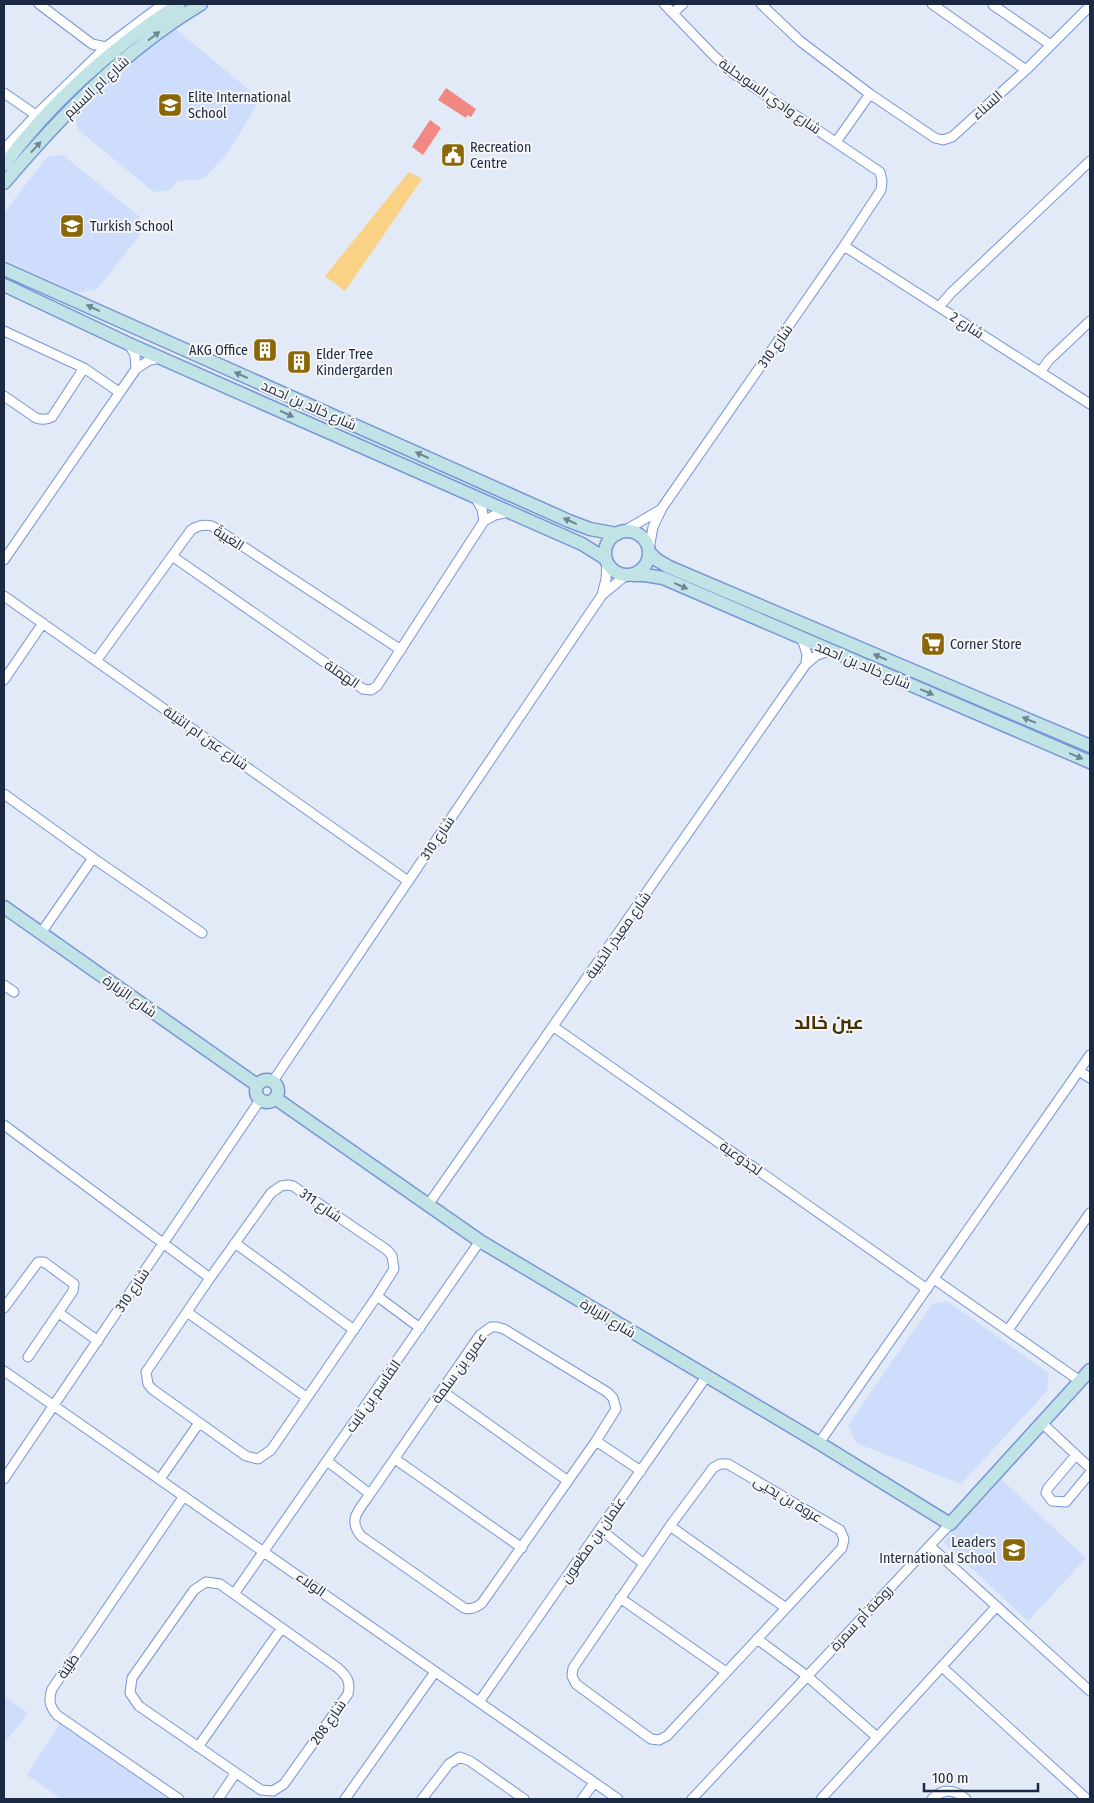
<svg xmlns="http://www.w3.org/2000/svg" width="1094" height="1803" viewBox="0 0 1094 1803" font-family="'Fira Sans Condensed',Cairo,sans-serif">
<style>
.built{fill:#ceddfb}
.green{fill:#f9d286}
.water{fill:#f18883}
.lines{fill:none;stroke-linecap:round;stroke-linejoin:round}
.street-casing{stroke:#7796d6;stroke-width:11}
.secondary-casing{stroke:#7796d6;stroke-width:15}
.street{stroke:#fff;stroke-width:9}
.secondary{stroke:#c1e3e6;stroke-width:12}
.oneway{fill:#6e8694}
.labels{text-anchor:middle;stroke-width:4;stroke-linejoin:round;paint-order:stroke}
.street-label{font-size:14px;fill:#1c2942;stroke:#f6f6f6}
.poi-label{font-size:14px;fill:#1c2942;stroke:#f6f6f6;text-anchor:start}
.district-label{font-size:19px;font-weight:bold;fill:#433108;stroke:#f6f6f6}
</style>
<rect width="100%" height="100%" fill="#e2e9f7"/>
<path class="built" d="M172,26L260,99L228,153L203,179L177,181L170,190L154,192L77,129L76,112Z
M63,155L140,217V235L97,289L78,293L4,260V213L47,157Z
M947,1301L1049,1373L1047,1391L961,1484L856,1443L848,1425L932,1304Z
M1001,1479L1086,1558L1028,1621L943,1542Z
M4,1696L28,1713L4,1744Z
M60,1723L169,1799H62L27,1775Z"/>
<path class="green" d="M409,172L422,179L345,291L325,276Z"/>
<path class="water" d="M446,88L476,109L471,117L467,115L466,118L438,100Z
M430,120L441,128L423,155L412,147Z"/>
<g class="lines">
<defs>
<path id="street" d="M39,4L92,44L106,47
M761,4L800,41L870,94L935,138L943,140L952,137L1026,70L1090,6
M932,4L1026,70
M993,5L1051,45
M673,13L683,4
M4,93L36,115
M836,142L870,94
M4,165V155L7,146L36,115L106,47L163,4
M844,246L1090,404
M939,307L951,293L1090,161
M4,331L84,368L119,392
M129,344L135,355L136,369
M1040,372L1049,360L1090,321
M4,396L36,418C42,420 47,420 52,417L84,368
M475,497L482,509L484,521
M624,531L660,510
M649,549L653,527L662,508L844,246L881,190L882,181L880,172L737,76L715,57L664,4
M172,556L363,689L371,690L377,686L484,521L495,515L509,512
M4,560L136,369L148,361L160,358
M602,595L606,579L607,562
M4,596L408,881
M802,639L807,654L806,664
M96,661L191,530C198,525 204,524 212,526L401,650
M4,680L43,623
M4,794L93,858L41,933
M93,858L202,933
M4,985L14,992
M554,1027L927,1289
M1079,1071L1090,1078
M273,1081L602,595L625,576
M4,1125L210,1278
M288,1185L293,1186L387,1250L392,1256L394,1269L377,1296L271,1450L258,1459L246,1456L152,1389L148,1384L146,1372L210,1278L271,1193L281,1186Z
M428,1205L806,664L817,655L831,651
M235,1243L354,1330
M934,1279L1080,1381
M377,1296L420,1328
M4,1308L38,1262H44L74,1284L73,1291L28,1357
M187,1312L306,1397
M59,1313L98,1341
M491,1327H497L504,1329L607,1392L613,1398L616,1409L596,1441L482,1603C476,1608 471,1610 464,1608L361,1536C347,1519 360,1509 370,1494L480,1335Z
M1008,1330L1090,1213
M4,1371L618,1799
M442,1391L568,1481
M1042,1423L1090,1468
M596,1441L641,1471
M819,1443L1090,1055
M1076,1455L1048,1488L1046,1493L1052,1501L1066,1502L1090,1473
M395,1459L522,1548
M327,1461L370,1494
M720,1464H728L840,1530L844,1539L842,1548L667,1736L659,1740L651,1739L576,1684L572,1676L573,1668L670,1526L713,1468Z
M4,1479L260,1100
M160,1479L199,1423
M670,1526L786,1608
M600,1529L644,1564
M930,1546L1090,1691
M206,1582L220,1584L234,1594L338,1668C347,1676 351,1682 348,1694L284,1784L273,1791L261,1790L139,1706L130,1693L132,1678L194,1590Z
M234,1594L480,1241
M620,1598L726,1672
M757,1639L807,1676L877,1737
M942,1667L1087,1799
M479,1702L706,1377
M198,1747L281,1629
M179,1799L57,1715C50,1707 48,1700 52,1689L184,1496
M218,1799L235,1774
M345,1799L435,1672
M422,1799L449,1764L460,1757L470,1761L524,1799
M582,1799L594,1783
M692,1799L950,1524
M821,1799L996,1607
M932,1799C943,1788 955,1789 966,1799"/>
<path id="secondary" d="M4,165C51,102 113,47 179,4
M4,183C61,116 124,50 201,4
M4,269L569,521L590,529L617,534
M4,285L129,344L582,544L606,559
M605 553a22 22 0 1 1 44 0a22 22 0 1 1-44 0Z
M650,553L657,560L669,567L1090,746
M634,575H645L663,578L1090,762
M4,907L257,1085
M256 1091a11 11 0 1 1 22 0a11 11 0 1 1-22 0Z
M275,1098L480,1241L819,1443L950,1524L1090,1370"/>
</defs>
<use href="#street" class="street-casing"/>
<use href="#secondary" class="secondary-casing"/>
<use href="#street" class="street"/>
<use href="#secondary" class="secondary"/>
</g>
<defs><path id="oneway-solid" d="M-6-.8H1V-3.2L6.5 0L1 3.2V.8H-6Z" transform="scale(1.25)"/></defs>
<g class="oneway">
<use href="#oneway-solid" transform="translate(154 36) rotate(-37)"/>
<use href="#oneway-solid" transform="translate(36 147) rotate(-47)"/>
<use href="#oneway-solid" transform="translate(93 308) rotate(-155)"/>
<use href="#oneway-solid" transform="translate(241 375) rotate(-156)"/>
<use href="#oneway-solid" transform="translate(287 414) rotate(24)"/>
<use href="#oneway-solid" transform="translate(422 455) rotate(-156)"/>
<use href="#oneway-solid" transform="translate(570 521) rotate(-156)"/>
<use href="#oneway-solid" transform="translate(681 586) rotate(24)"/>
<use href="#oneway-solid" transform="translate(880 657) rotate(-157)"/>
<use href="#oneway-solid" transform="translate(927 692) rotate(23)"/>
<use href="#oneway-solid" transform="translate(1029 720) rotate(-157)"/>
<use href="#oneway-solid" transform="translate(1076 756) rotate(23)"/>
</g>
<defs>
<symbol id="school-square" viewBox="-11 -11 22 22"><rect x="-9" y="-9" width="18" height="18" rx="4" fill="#8b6707" stroke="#f6f6f6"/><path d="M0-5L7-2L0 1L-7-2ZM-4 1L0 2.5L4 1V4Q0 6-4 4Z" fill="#fff"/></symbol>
<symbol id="civic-square" viewBox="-11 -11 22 22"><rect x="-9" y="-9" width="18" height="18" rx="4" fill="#8b6707" stroke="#f6f6f6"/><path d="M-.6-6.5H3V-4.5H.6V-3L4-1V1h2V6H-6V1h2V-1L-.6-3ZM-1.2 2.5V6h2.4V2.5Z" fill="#fff"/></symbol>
<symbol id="building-square" viewBox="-11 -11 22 22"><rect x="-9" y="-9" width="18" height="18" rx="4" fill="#8b6707" stroke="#f6f6f6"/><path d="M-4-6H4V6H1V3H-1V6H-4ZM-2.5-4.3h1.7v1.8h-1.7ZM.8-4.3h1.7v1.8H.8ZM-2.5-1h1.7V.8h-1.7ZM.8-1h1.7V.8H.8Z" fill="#fff"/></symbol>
<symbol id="supermarket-square" viewBox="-11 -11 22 22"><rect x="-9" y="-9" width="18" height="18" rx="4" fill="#8b6707" stroke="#f6f6f6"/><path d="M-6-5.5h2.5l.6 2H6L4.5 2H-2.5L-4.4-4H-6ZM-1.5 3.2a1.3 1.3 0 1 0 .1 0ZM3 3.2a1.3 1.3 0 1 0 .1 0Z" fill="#fff"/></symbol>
</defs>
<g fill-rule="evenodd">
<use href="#school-square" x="156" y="91" width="28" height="28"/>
<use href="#civic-square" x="439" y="141" width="28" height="28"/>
<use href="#school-square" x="58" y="212" width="28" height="28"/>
<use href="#building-square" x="251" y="336" width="28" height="28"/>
<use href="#building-square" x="285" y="348" width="28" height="28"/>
<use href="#supermarket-square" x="919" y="630" width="28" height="28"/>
<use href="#school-square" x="1000" y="1536" width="28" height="28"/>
</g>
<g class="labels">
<g class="street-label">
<text transform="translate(96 87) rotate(-43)" y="5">شارع ام السنيم</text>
<text transform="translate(770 96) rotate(35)" y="5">شارع وادي السويحلية</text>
<text transform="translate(987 105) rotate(-42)" y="5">السناء</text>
<text transform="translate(967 325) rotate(33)" y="5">شارع 2</text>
<text transform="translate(775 346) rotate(-55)" y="5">شارع 310</text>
<text transform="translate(309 405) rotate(24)" y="5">شارع خالد بن احمد</text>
<text transform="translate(229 538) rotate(32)" y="5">الغبيةّ</text>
<text transform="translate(863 665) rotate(23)" y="5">شارع خالد بن احمد</text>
<text transform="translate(342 674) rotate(34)" y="5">الهملة</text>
<text transform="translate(206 738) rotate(35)" y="5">شارع عين ام انثيلة</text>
<text transform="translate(437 838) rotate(-56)" y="5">شارع 310</text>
<text transform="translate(618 935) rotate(-55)" y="5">شارع معيذر الذيبية</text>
<text transform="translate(130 996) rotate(35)" y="5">شارع الزبارة</text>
<text transform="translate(741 1158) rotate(35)" y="5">لجذوعية</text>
<text transform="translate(321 1205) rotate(35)" y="5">شارع 311</text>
<text transform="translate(132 1290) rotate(-56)" y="5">شارع 310</text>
<text transform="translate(608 1318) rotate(31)" y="5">شارع الزبارة</text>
<text transform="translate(459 1368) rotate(-54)" y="5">عمرو بن سلمة</text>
<text transform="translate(373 1396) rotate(-55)" y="5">القاسم بن ثابت</text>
<text transform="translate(788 1499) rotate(31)" y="5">عروة بن يحيى</text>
<text transform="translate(593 1540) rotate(-55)" y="5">عثمان بن مظعون</text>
<text transform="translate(311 1584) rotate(35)" y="5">الولاء</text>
<text transform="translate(861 1618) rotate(-47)" y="5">روضة أم سمرة</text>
<text transform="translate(68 1666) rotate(-55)" y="5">طَيْبَة</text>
<text transform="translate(328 1722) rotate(-55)" y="5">شارع 208</text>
</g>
<g class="poi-label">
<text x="188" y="102">Elite International<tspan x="188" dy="16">School</tspan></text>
<text x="470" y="152">Recreation<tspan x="470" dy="16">Centre</tspan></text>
<text x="90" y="231">Turkish School</text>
<text x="248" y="355" text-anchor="end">AKG Office</text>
<text x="316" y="359">Elder Tree<tspan x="316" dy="16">Kindergarden</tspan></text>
<text x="950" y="649">Corner Store</text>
<text x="996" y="1547" text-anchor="end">Leaders<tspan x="996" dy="16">International School</tspan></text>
</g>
<g class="district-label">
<text x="829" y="1029">عين خالد</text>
</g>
</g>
<rect width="1094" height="1803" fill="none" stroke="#1c2942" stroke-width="10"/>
<path d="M924 1783v8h114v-8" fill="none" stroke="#1c2942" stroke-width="2.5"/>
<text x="932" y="1783" font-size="15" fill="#1c2942" stroke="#f6f6f6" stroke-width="4" paint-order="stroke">100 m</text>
</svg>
